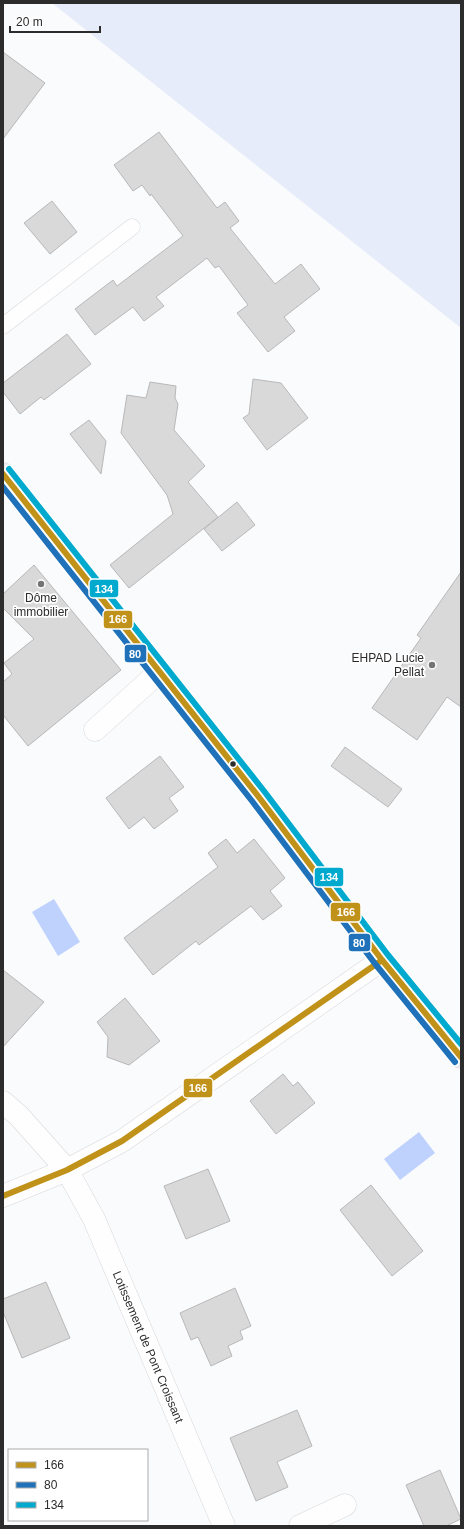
<svg xmlns="http://www.w3.org/2000/svg" width="464" height="1529" viewBox="0 0 464 1529" font-family="Helvetica,sans-serif">
<style>
.green{fill:#e6ecf9}
.water{fill:#bfd2fe}
.building{fill:#dad9da;stroke:#b9b8b9}
.lines{fill:none;stroke-linecap:round;stroke-linejoin:round}
.service-casing{stroke:#d8d8da;stroke-width:17}
.minor-casing{stroke:#d8d8da;stroke-width:23}
.primary-casing{stroke:#d7d7d8;stroke-width:23}
.service{stroke:#fefeff;stroke-width:16}
.minor{stroke:#fefeff;stroke-width:22}
.primary{stroke:#ecedf2;stroke-width:22}
.bus-1-casing{stroke:#fff;stroke-width:9}
.bus-2-casing{stroke:#fff;stroke-width:9}
.bus-3-casing{stroke:#fff;stroke-width:9}
.bus-1{stroke:#c0921a;stroke-width:6}
.bus-2{stroke:#1f72b9;stroke-width:6}
.bus-3{stroke:#00a9ce;stroke-width:6}
.poi-dot{fill:#747476;stroke:#fff;stroke-width:1.5}
.bus-dot{fill:#2c2c2d;stroke:#fff;stroke-width:1.5}
.labels{text-anchor:middle;stroke-width:3.5;stroke-linejoin:round;paint-order:stroke}
.poi-label{font-size:12px;fill:#2c2c2d;stroke:#fff}
.street-label{font-size:12px;fill:#2c2c2d;stroke:#fff}
.line-badge{stroke:#fff;stroke-width:1.5}
.badge-label{font-size:11px;text-anchor:middle;font-weight:bold;fill:#fff}
</style>
<rect width="100%" height="100%" fill="#fafbfd"/>
<path class="green" d="M52,3H461V328Z"/>
<path class="water" d="M54,899L80,942L58,956L32,912Z
M419,1132L435,1153L400,1180L384,1159Z"/>
<path class="building" d="M3,52L45,83L3,139Z
M159,132L217,208L225,202L239,221L230,228L275,284L301,264L320,289L284,317L295,331L268,352L237,313L248,305L219,266L215,268L207,258L156,297L164,306L144,321L133,307L95,335L75,309L113,280L117,286L183,236L151,194L150,196L142,185L133,191L114,165Z
M52,201L77,232L50,254L24,223Z
M67,334L91,364L44,400L41,397L20,414L3,392V383Z
M253,379L281,383L308,418L267,450L243,418L249,414Z
M150,382L176,386L175,398L178,404L174,430L205,466L188,482L218,517L129,588L110,565L173,514L167,495L121,433L127,395L146,398Z
M89,420L106,441L101,474L70,434Z
M237,502L255,525L222,551L204,529Z
M34,565L121,670L28,746L3,715V682L12,674L4,663L34,639L3,608V594Z
M461,572V707L447,697L417,740L372,708L421,638L417,635Z
M345,747L402,789L388,807L331,766Z
M160,756L184,787L169,798L178,811L154,829L144,817L129,829L106,798Z
M226,839L237,853L254,839L285,878L270,891L282,906L263,920L251,906L199,945L196,941L153,975L124,938L218,867L208,853Z
M3,970L44,1002L3,1047Z
M125,998L160,1041L129,1065L107,1057L108,1037L97,1022Z
M283,1074L293,1086L298,1082L315,1103L276,1134L250,1101Z
M208,1169L230,1221L186,1239L164,1186Z
M371,1185L423,1251L392,1276L340,1210Z
M46,1282L70,1338L22,1358L3,1312V1299Z
M235,1288L251,1326L240,1331L243,1339L228,1346L232,1356L211,1366L198,1337L191,1340L180,1313Z
M297,1410L312,1446L277,1462L288,1487L256,1501L230,1438Z
M440,1470L461,1519L446,1526H424L406,1485Z"/>
<g class="lines">
<defs>
<path id="service" d="M3,326L132,227"/>
<path id="minor" d="M95,730L159,672
M3,1102L19,1116L67,1170L94,1219L224,1526
M3,1196L67,1170L122,1141L382,960
M300,1526L345,1505"/>
<path id="primary" d="M3,474L258,796L382,960L461,1057"/>
</defs>
<use href="#service" class="service-casing"/>
<use href="#minor" class="minor-casing"/>
<use href="#primary" class="primary-casing"/>
<use href="#service" class="service"/>
<use href="#minor" class="minor"/>
<use href="#primary" class="primary"/>
<defs>
<path id="bus-1" d="M3,474L258,796L382,960L461,1057
M3,1196L67,1170L122,1141L382,960"/>
<path id="bus-2" d="M3,487L252,801L376,965L455,1062"/>
<path id="bus-3" d="M9,469L264,791L388,955L461,1044"/>
</defs>
<use href="#bus-1" class="bus-1-casing"/>
<use href="#bus-2" class="bus-2-casing"/>
<use href="#bus-3" class="bus-3-casing"/>
<use href="#bus-1" class="bus-1"/>
<use href="#bus-2" class="bus-2"/>
<use href="#bus-3" class="bus-3"/>
</g>
<g class="poi-dot">
<circle cx="41" cy="584" r="4"/>
<circle cx="432" cy="665" r="4"/>
</g>
<circle class="bus-dot" cx="233" cy="764" r="3.5"/>
<g class="labels">
<g class="poi-label">
<text x="41" y="602">Dôme<tspan x="41" dy="14">immobilier</tspan></text>
<text x="424" y="662" text-anchor="end">EHPAD Lucie<tspan x="424" dy="14">Pellat</tspan></text>
</g>
<g class="street-label">
<text transform="translate(148 1347) rotate(67)" y="4">Lotissement de Pont Croissant</text>
</g>
</g>
<g class="line-badge">
<rect x="89" y="579" width="30" height="19" rx="4" fill="#00a9ce"/>
<rect x="103" y="610" width="30" height="19" rx="4" fill="#c0921a"/>
<rect x="124" y="644" width="23" height="19" rx="4" fill="#1f72b9"/>
<rect x="314" y="867" width="30" height="20" rx="4" fill="#00a9ce"/>
<rect x="330" y="902" width="31" height="20" rx="4" fill="#c0921a"/>
<rect x="348" y="933" width="23" height="19" rx="4" fill="#1f72b9"/>
<rect x="183" y="1078" width="30" height="20" rx="4" fill="#c0921a"/>
</g>
<g class="badge-label">
<text x="104" y="593">134</text>
<text x="118" y="623">166</text>
<text x="135" y="658">80</text>
<text x="329" y="881">134</text>
<text x="346" y="916">166</text>
<text x="359" y="947">80</text>
<text x="198" y="1092">166</text>
</g>
<rect width="464" height="1529" fill="none" stroke="#2c2c2d" stroke-width="8"/>
<rect x="8" y="1449" width="140" height="72" fill="#ffffff" stroke="#ababab"/>
<rect x="16" y="1462" width="20" height="6" fill="#c0921a" stroke="#ababab"/>
<text x="44" y="1469" font-size="12" fill="#2c2c2d">166</text>
<rect x="16" y="1482" width="20" height="6" fill="#1f72b9" stroke="#ababab"/>
<text x="44" y="1489" font-size="12" fill="#2c2c2d">80</text>
<rect x="16" y="1502" width="20" height="6" fill="#00a9ce" stroke="#ababab"/>
<text x="44" y="1509" font-size="12" fill="#2c2c2d">134</text>
<path d="M10 26v6h90v-6" fill="none" stroke="#2c2c2d" stroke-width="2"/>
<text x="16" y="26" font-size="12" fill="#2c2c2d" stroke="#ffffff" stroke-width="3" paint-order="stroke">20 m</text>
</svg>
